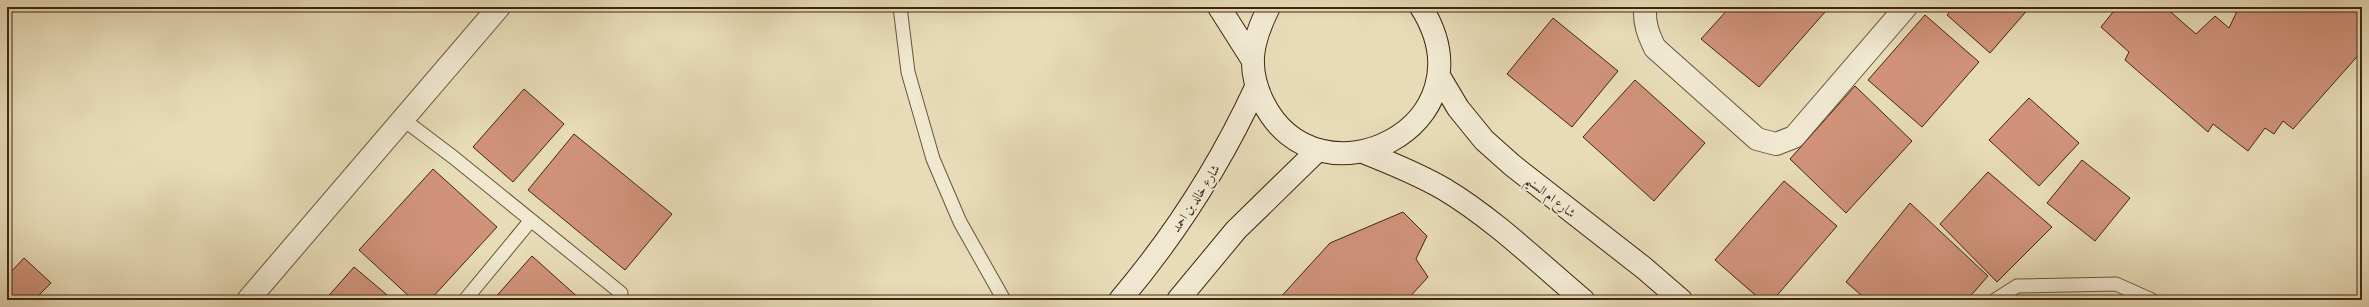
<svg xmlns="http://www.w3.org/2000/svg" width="2369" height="307" viewBox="0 0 2369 307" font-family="'EB Garamond',Amiri,serif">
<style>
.building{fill:#d0937a;stroke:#3f2610}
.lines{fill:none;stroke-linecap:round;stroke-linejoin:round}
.lane-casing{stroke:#69543a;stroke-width:15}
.street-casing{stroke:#69543a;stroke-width:24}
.secondary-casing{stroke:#3f2610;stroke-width:24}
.lane{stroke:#f0e8d1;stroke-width:13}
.street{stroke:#f0e8d1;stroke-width:22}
.secondary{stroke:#f0e8d1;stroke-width:22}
.labels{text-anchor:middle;stroke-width:3.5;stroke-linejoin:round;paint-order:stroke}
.street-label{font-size:13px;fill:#3f2610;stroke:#f0e8d1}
</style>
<rect width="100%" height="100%" fill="#e8dcb8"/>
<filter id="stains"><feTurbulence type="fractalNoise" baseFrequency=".005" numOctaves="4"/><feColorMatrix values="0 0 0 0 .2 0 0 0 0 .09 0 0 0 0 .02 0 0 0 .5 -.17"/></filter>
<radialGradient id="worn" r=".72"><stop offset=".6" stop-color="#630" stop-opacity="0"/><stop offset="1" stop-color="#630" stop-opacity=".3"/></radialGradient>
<path class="building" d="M1730,7H1819L1825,12L1759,87L1701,39Z
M1954,7H2030L1990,53L1947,15Z
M2117,7H2165L2196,34L2215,16L2229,28L2239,7H2362V51L2293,129L2283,121L2274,134L2265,128L2248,151L2213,124L2208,132L2125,60L2129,52L2101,27Z
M1925,15L1979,62L1922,127L1868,80Z
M1553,18L1618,71L1572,127L1507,74Z
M1635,80L1705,143L1654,201L1583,137Z
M1855,86L1912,141L1846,213L1790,159Z
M524,89L564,124L513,182L473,147Z
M2029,98L2079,143L2039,186L1989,140Z
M574,134L672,214L625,270L528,190Z
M2082,160L2130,198L2095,241L2047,203Z
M433,169L497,227L430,300H413L359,250Z
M1988,172L2052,227L1997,282L1940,224Z
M1784,181L1837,226L1773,300H1761L1715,260Z
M1910,203L1988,276L1967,300H1867L1846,282Z
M1403,212L1427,236L1416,259L1428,277L1407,300H1278L1330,243Z
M532,256L581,300H493Z
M24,258L51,283L34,300H7V276Z
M354,267L393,300H325Z"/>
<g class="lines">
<defs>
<path id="lane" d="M900,7L908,72L933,159L960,222L1004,300
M404,120L453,157L621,293
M465,300L531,220
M1995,300L2017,286L2116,284L2152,300"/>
<path id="street" d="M1645,7C1644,23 1648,34 1655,48L1757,139L1776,144L1794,137L1906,7
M248,300L499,7"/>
<path id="secondary" d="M1219,7L1252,59
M1269,7C1252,41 1246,67 1263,102C1318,213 1496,126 1421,7
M1439,76L1458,108L1484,140L1512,165L1644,268L1681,300
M1363,152C1391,163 1418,174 1444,189C1494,219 1538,262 1583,300
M1120,300C1175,235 1220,165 1256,87
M1178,300L1236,230L1318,150"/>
</defs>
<use href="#lane" class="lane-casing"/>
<use href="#street" class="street-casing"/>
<use href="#secondary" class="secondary-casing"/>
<use href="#lane" class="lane"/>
<use href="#street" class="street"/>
<use href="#secondary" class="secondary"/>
</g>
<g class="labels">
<g class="street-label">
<text transform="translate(1551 196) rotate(38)" y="5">شارع ام السنيم</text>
<text transform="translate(1195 198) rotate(-57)" y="5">شارع خالد بن احمد</text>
</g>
</g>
<rect width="2369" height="307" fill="none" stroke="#e8dcb8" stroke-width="24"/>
<rect x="8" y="8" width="2353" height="291" fill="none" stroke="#3f2610" stroke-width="2"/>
<rect x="12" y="12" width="2345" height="283" fill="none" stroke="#3f2610"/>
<rect width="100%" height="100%" filter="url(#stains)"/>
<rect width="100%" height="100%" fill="url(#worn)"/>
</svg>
